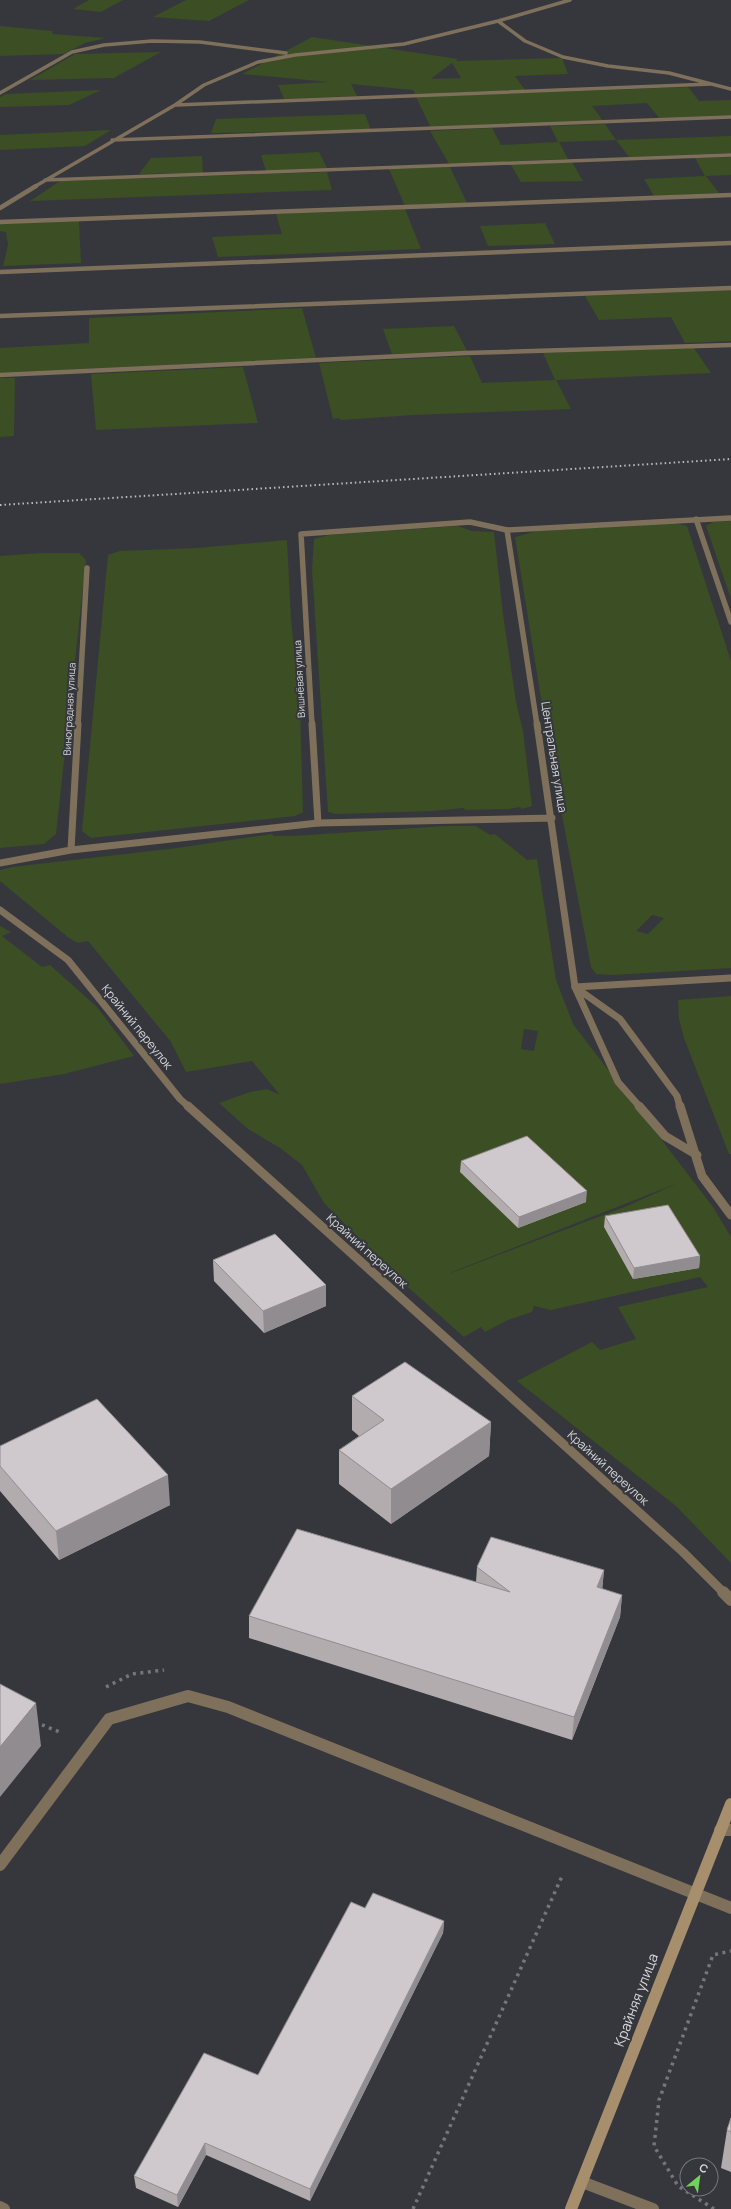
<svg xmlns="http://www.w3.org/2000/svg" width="731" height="2209" viewBox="0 0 731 2209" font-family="Manrope,sans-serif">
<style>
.green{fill:#3c4e23;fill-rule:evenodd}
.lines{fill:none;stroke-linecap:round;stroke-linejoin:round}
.path{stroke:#74767b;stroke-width:3.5;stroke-dasharray:3 4.5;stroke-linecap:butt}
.lane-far3{stroke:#7f705b;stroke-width:5.5}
.lane-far2{stroke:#7f705b;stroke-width:7}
.lane-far1{stroke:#7f705b;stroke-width:9}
.lane{stroke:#7f705b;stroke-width:12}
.street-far3{stroke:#7f705b;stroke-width:3.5}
.street-far2{stroke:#7f705b;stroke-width:4.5}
.street-far1{stroke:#7f705b;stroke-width:5.5}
.street{stroke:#7f705b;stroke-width:7}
.secondary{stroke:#a78f6d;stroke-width:12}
.rail{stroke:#babcc0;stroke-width:2;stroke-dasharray:1.5 3;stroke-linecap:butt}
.wall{fill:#b2acaf}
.shaded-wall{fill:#918c8f}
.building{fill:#cfc8cc;stroke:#918c8f}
.labels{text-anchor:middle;stroke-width:4;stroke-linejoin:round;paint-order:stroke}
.far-street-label{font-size:10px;fill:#d7d9dc;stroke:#35373d}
.street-label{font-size:12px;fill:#d7d9dc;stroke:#35373d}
.near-street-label{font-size:14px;fill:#d7d9dc;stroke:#35373d}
</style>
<rect width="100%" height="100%" fill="#35373d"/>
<path class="green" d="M89,0H123L101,12L73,9Z
M186,0H249L209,21L153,17Z
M0,26L53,31L52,34L106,38L85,43L64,54L0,56Z
M312,37L458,59L456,61L562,58L568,74L515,76L525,90L415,94L413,90L351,84L357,96L284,99L278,85L329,82L242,74ZM452,63L461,78L432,79V78Z
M161,52L114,78L30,80L75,54Z
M688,87L699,101L731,100V116L660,119L647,103L592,106L603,121L431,128L416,97Z
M101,90L69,105L0,107V97L6,94Z
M365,114L371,130L211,133L216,119Z
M605,124L616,140L731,136V153L629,157L616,140L559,142L568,159L449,164L430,131L492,128L501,145L558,142L550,126Z
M111,130L85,146L0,150V135Z
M319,152L327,168L266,171L261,155Z
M202,156L203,173L139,174L151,158Z
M731,157V175L706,176L719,193L654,196L644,179L705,176L695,158Z
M572,162L583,181L521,182L511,165Z
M450,167L467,203L405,206L389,169Z
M327,172L332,190L30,201L60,181Z
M405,209L421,249L218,257L212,237L282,234L276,214Z
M79,221L81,263L3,266L8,245L6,232L0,231V224Z
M545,223L555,244L488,246L480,226Z
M731,290V341L685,343L671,317L599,320L585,296Z
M302,308L316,358L0,373V348L89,343V318Z
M454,326L467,351L392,354L383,329Z
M694,348L711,373L556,380L571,409L413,415L341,420L338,418L333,419L319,363L470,356L482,383L555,380L543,353Z
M243,367L258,423L96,430L91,374Z
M0,378H15L14,436L0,437Z
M731,521V599L706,526L713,522Z
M675,523L687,526L731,661V968L613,975L596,974L591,967L548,742L515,537L538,531ZM652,915L664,918L648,934L636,931Z
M457,526L472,531L494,532L503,614L516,702L523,731L532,806L522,809L520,807L509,809L465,810L464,808L433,811L336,814L328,812L312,570L314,539L329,535Z
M287,540L291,620L300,707L303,812L295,816L91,838L82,831L108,555L120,551L197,548Z
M41,553H79L86,560L56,834L44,844L0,848V556Z
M445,826H476L490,835L495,834L527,860L537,859L556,980L573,1024L713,1207L731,1237V1563L676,1506L517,1381L592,1342L600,1350L636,1339L618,1307L708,1287L700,1277L551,1310L534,1306L532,1312L508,1320L485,1332L481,1327L464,1337L410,1289L324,1203L302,1165L280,1148L248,1129L219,1103L250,1092L267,1089L280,1095L252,1061L186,1072L171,1042L88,941L78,943L69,938L0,881V870L12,867L177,848L272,834L274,836H293ZM524,1029L538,1031L534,1051L521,1049ZM678,1183L627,1206L451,1273L452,1272Z
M0,926L11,932L2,936L42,967L50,965L97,1007L134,1056L64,1074L0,1084Z
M731,996V1154H729L684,1038L679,1019L678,1000Z"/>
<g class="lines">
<path class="path" d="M106,1687L132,1674L164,1670
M35,1722L62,1733
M413,2209L563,1874
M714,2209L678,2186L654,2146L659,2100L713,1955L731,1951"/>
<path class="lane-far3" d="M312,725L301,534L470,522L507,530L731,518"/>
<path class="lane-far2" d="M312,724L318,823
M0,910L68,960L180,1099L189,1107
M575,987L620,1019L677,1096L680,1107
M575,987L618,1082L640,1107"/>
<path class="lane-far1" d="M188,1106L683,1552L724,1593
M639,1106L665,1136L697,1155
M680,1106L702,1176L731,1215"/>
<path class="lane" d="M723,1592L731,1600
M720,1830H731
M0,1865L109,1719L188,1696L228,1707L731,1908
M582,2182L653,2209
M0,2207L4,2209"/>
<path class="street-far3" d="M498,21L525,41L563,57L608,66L669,73L731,89
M0,93L72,52L104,45L152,41L200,42L286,53
M176,105L711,84
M112,140L731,117
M45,180L731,155
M34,187L175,105L204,85L258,62L295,55L404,44L498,21L570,0"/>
<path class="street-far2" d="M0,208L36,186
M0,222L731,195
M0,272L731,243
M0,316L731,288
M0,375L466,353L731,345"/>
<path class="street-far1" d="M696,519L731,622
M507,530L537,725
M78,725L87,568"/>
<path class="street" d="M537,724L575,987L731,978
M71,850L78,724
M0,863L71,850L318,823L552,818"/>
<path class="secondary" d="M571,2209L731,1804"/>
<path class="rail" d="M0,505L731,459"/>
</g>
<path class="wall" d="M461,1161L586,1202L518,1228L460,1172Z
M605,1216L700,1256L699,1268L633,1279L604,1227Z
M213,1260L326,1285V1306L264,1333L214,1281Z
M352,1396L491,1422L489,1456L391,1524L339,1484V1450L359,1436L352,1430Z
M0,1446L170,1505L59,1560L0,1491Z
M477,1567L604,1570L602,1589L622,1595L620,1617L572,1740L249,1638V1616L476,1582Z
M365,1908L444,1921L443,1933L310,2201L206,2155L178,2207L136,2188L134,2176L258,2075Z
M731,2118V2172L721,2168L727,2130Z"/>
<path class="shaded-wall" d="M587,1191L586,1202L518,1228L519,1217Z
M700,1256L699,1268L633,1279L634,1268Z
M326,1285V1306L264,1333L263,1311Z
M491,1422L489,1456L391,1524V1489Z
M168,1475L170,1505L59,1560L56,1531Z
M604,1570L602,1592L597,1587Z
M622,1595L620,1617L572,1740L574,1717Z
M36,1703L41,1746L0,1797V1747Z
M444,1921L443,1933L310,2201V2189Z
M205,2143L206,2155L178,2207L177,2195Z"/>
<path class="building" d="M527,1136L587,1191L519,1217L461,1161Z
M668,1205L700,1256L634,1268L605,1216Z
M275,1234L326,1285L263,1311L213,1260Z
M405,1362L491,1422L391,1489L339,1450L384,1420L352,1396Z
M97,1399L168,1475L56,1531L0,1466V1446Z
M297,1529L510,1592L477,1567L491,1537L604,1570L597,1587L622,1595L574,1717L249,1616Z
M0,1684L36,1703L0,1747Z
M373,1893L444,1921L310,2189L205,2143L177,2195L134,2176L204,2053L258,2075L351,1902L365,1908Z
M731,2118V2132L727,2130Z"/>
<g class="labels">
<g class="far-street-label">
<text transform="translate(299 679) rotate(-93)" y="4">Вишнёвая улица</text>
<text transform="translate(69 709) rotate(-87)" y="4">Виноградная улица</text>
</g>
<g class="street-label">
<text transform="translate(554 757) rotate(81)" y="4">Центральная улица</text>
<text transform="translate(137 1027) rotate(51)" y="4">Крайний переулок</text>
<text transform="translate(367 1251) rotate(42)" y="4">Крайний переулок</text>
<text transform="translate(608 1468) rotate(42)" y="4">Крайний переулок</text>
</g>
<g class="near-street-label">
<text transform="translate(636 2000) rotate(-69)" y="5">Крайняя улица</text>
</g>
</g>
<g transform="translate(699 2177) rotate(29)"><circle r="19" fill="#35373d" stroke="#76787d"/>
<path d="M0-3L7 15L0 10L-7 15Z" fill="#73d25c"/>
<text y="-6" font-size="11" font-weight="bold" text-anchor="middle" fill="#d7d9dc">С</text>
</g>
</svg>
